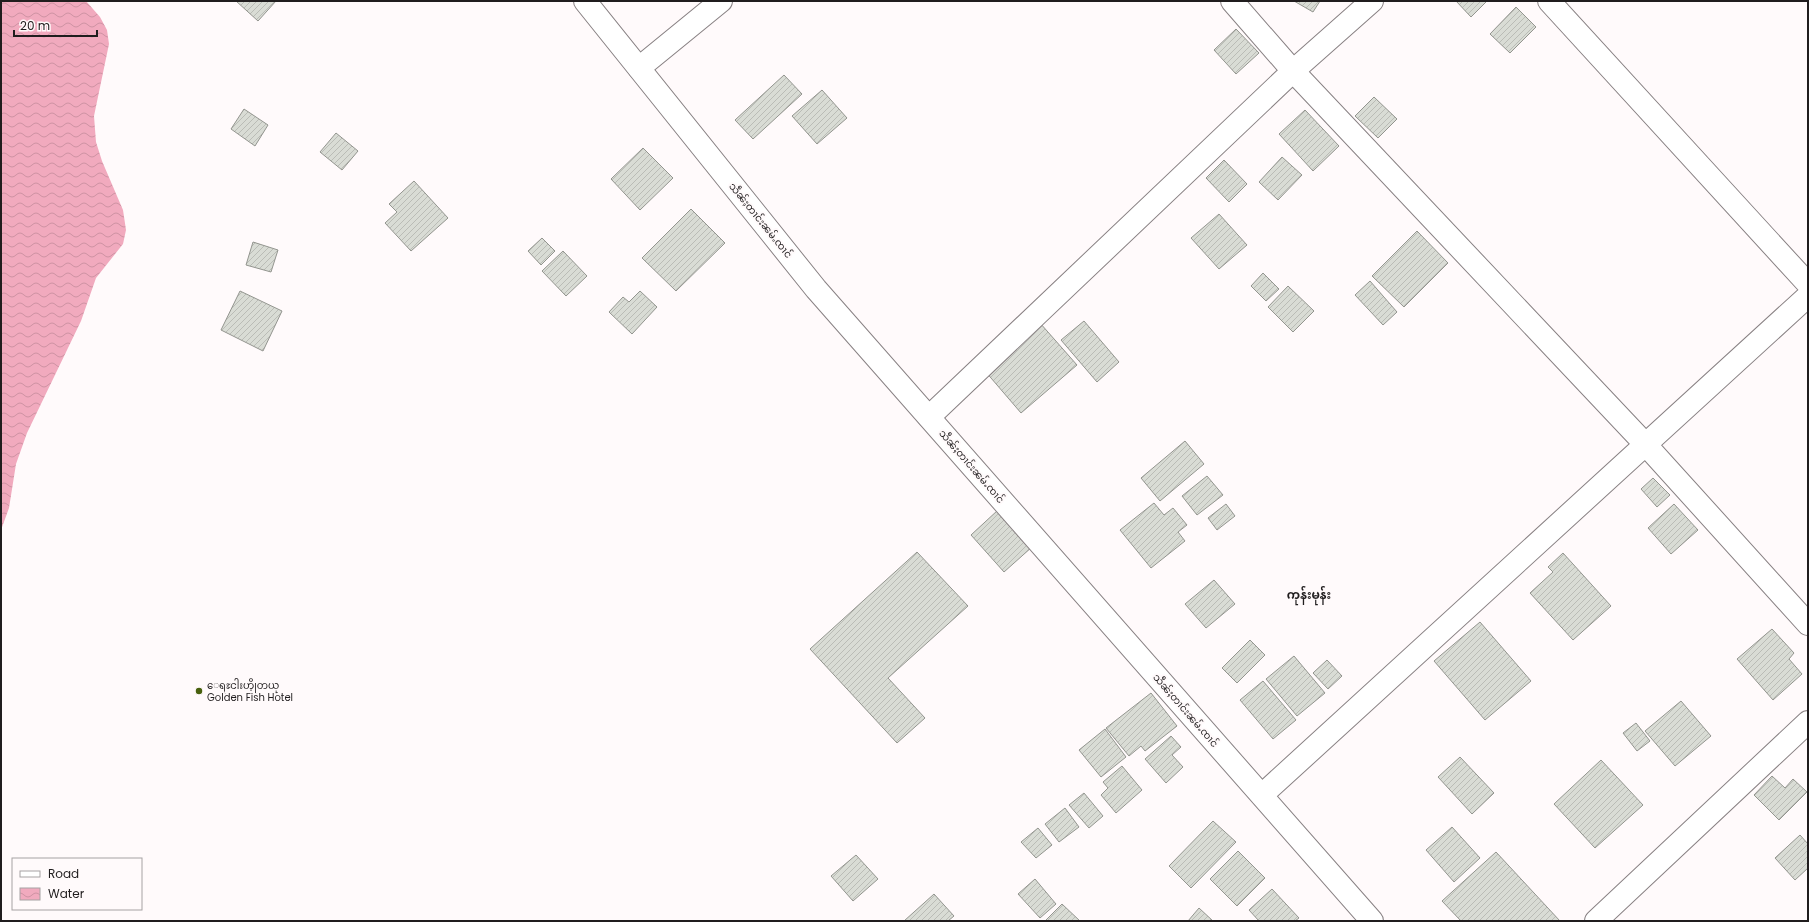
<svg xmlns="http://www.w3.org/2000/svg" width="1809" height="922" viewBox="0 0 1809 922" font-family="Poppins,'Noto Sans Myanmar',sans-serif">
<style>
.water{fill:url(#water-waves)}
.building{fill:url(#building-hatch);stroke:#93958f}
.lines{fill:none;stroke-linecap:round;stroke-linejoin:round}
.minor-casing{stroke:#888183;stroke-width:24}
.highway-casing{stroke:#888183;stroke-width:24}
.minor{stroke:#fff;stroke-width:22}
.highway{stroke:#fff;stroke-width:22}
.poi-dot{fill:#48600e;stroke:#fffafb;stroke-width:1.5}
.labels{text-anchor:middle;stroke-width:4;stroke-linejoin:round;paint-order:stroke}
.street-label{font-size:10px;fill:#201d1e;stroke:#fffafb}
.poi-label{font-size:10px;fill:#201d1e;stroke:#fffafb;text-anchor:start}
.quarter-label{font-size:12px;font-weight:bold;fill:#201d1e;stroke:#fffafb}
</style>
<defs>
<pattern id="water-waves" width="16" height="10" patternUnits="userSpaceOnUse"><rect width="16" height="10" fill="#f1aabe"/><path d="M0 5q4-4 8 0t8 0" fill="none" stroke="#ce92a3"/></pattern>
<pattern id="building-hatch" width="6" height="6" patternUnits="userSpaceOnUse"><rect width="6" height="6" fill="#d9dcd5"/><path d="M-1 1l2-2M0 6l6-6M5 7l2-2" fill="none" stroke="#babcb6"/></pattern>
</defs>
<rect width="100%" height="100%" fill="#fffafb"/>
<path class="water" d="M1,1H86L100,17L107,30L109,44L94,116L96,142L102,161L123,210L126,230L123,244L96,278L81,321L27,433L16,464L9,508L1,530Z"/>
<path class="building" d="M236,1H276L258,21Z
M1294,1H1320L1313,12Z
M1456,1H1487L1471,17Z
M1516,7L1536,27L1510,53L1490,34Z
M1236,29L1259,53L1236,74L1214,50Z
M784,75L802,94L753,139L735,120Z
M822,90L847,118L817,144L792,116Z
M1374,97L1397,119L1378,138L1355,116Z
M244,109L268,125L255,146L231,129Z
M1305,110L1339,146L1313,171L1279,134Z
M336,133L358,151L342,170L320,152Z
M643,148L673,178L640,210L611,179Z
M1282,157L1302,175L1278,200L1259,182Z
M1224,160L1247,184L1229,202L1206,178Z
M414,181L448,218L411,251L385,223L397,212L389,204Z
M691,209L725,243L676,291L642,258Z
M1219,214L1247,245L1219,269L1191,238Z
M1417,231L1448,263L1404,307L1372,276Z
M542,238L555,251L541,265L528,251Z
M253,242L278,250L271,272L246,265Z
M563,251L587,276L566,296L542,271Z
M1263,273L1279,289L1266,301L1251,286Z
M1370,281L1397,312L1383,325L1355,295Z
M1288,286L1314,311L1293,332L1268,307Z
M240,291L282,311L263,351L221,330Z
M640,291L657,307L632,334L609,312L623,297L629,302Z
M1084,321L1119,362L1097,382L1061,340Z
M1040,323L1077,365L1021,413L985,371Z
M1185,441L1204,464L1160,501L1141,478Z
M1207,476L1223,495L1197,515L1182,496Z
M1653,478L1670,495L1657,507L1641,489Z
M1154,503L1164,515L1173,508L1187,525L1178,532L1185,541L1151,568L1120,530Z
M1226,504L1235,516L1217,530L1208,518Z
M1674,504L1698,530L1671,554L1648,528Z
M998,510L1032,547L1004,572L971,535Z
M917,552L968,606L888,678L925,718L897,743L810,649Z
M1563,553L1611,606L1573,640L1530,593L1553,572L1548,567Z
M1214,580L1235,604L1206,628L1185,604Z
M1480,622L1531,681L1485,720L1434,661Z
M1772,629L1794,653L1789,659L1802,674L1773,700L1737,659Z
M1250,640L1265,655L1237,683L1222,668Z
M1294,656L1325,693L1297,716L1266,679Z
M1327,660L1342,676L1328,689L1313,673Z
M1263,681L1296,720L1273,739L1240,700Z
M1151,693L1177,726L1145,751L1141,746L1129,756L1106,728Z
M1681,701L1711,736L1675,766L1645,731Z
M1636,723L1650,741L1637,751L1623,733Z
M1105,729L1126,757L1101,777L1079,750Z
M1171,736L1181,747L1172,755L1183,767L1166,783L1145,759Z
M1460,757L1494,793L1472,814L1438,777Z
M1601,760L1643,805L1595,848L1554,804Z
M1122,766L1142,790L1116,813L1101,795L1108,788L1103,782Z
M1772,776L1785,788L1793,779L1807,792L1779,820L1754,795Z
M1084,793L1103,816L1089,828L1069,805Z
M1065,808L1079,827L1059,842L1045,824Z
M1213,821L1236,842L1191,888L1169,866Z
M1452,827L1480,858L1454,882L1426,850Z
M1038,828L1052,845L1036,858L1021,842Z
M1800,835L1808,844V868L1795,880L1775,858Z
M1238,851L1265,878L1237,906L1210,879Z
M1496,852L1560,921H1461L1442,901Z
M856,855L878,879L853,901L831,876Z
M1035,879L1056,904L1040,918L1018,894Z
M1272,889L1299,918L1295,921H1259L1249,910Z
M934,894L954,916L948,921H904Z
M1062,904L1080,921H1045Z
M1199,908L1213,921H1188Z"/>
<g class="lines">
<defs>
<path id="minor" d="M1232,1L1293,71L1646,445L1808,624
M1549,1L1808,284
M639,68L721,1
M929,417L1293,71L1372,1
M1262,795L1808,296
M1596,921L1808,722"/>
<path id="highway" d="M585,1L816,289L1372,921"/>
</defs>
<use href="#minor" class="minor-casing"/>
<use href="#highway" class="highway-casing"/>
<use href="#minor" class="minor"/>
<use href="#highway" class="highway"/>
</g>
<circle class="poi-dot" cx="199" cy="691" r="4"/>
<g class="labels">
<g class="street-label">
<text transform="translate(761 220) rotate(51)" y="4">သဵၼ်ႈတၢင်းၼမ်ႉၸၢင်</text>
<text transform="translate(972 466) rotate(49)" y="4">သဵၼ်ႈတၢင်းၼမ်ႉၸၢင်</text>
<text transform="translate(1186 710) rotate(49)" y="4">သဵၼ်ႈတၢင်းၼမ်ႉၸၢင်</text>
</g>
<g class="poi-label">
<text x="207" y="689">ေရႊငါးဟိုုတယ္<tspan x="207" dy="12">Golden Fish Hotel</tspan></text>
</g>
<g class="quarter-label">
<text x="1309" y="599">ကုန်းမုန်း</text>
</g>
</g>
<rect width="1809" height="922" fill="none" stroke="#201d1e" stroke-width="4"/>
<rect x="12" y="858" width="130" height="52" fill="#fffafb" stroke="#a6a2a3"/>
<rect x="20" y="871" width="20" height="6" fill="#ffffff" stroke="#a6a2a3"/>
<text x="48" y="878" font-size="12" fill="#201d1e">Road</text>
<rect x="20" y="888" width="20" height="12" fill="url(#water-waves)" stroke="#a6a2a3"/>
<text x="48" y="898" font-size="12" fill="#201d1e">Water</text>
<path d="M14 30v6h83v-6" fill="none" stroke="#201d1e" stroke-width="2"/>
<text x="20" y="30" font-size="12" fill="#201d1e" stroke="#fffafb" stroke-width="3" paint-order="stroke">20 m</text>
</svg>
